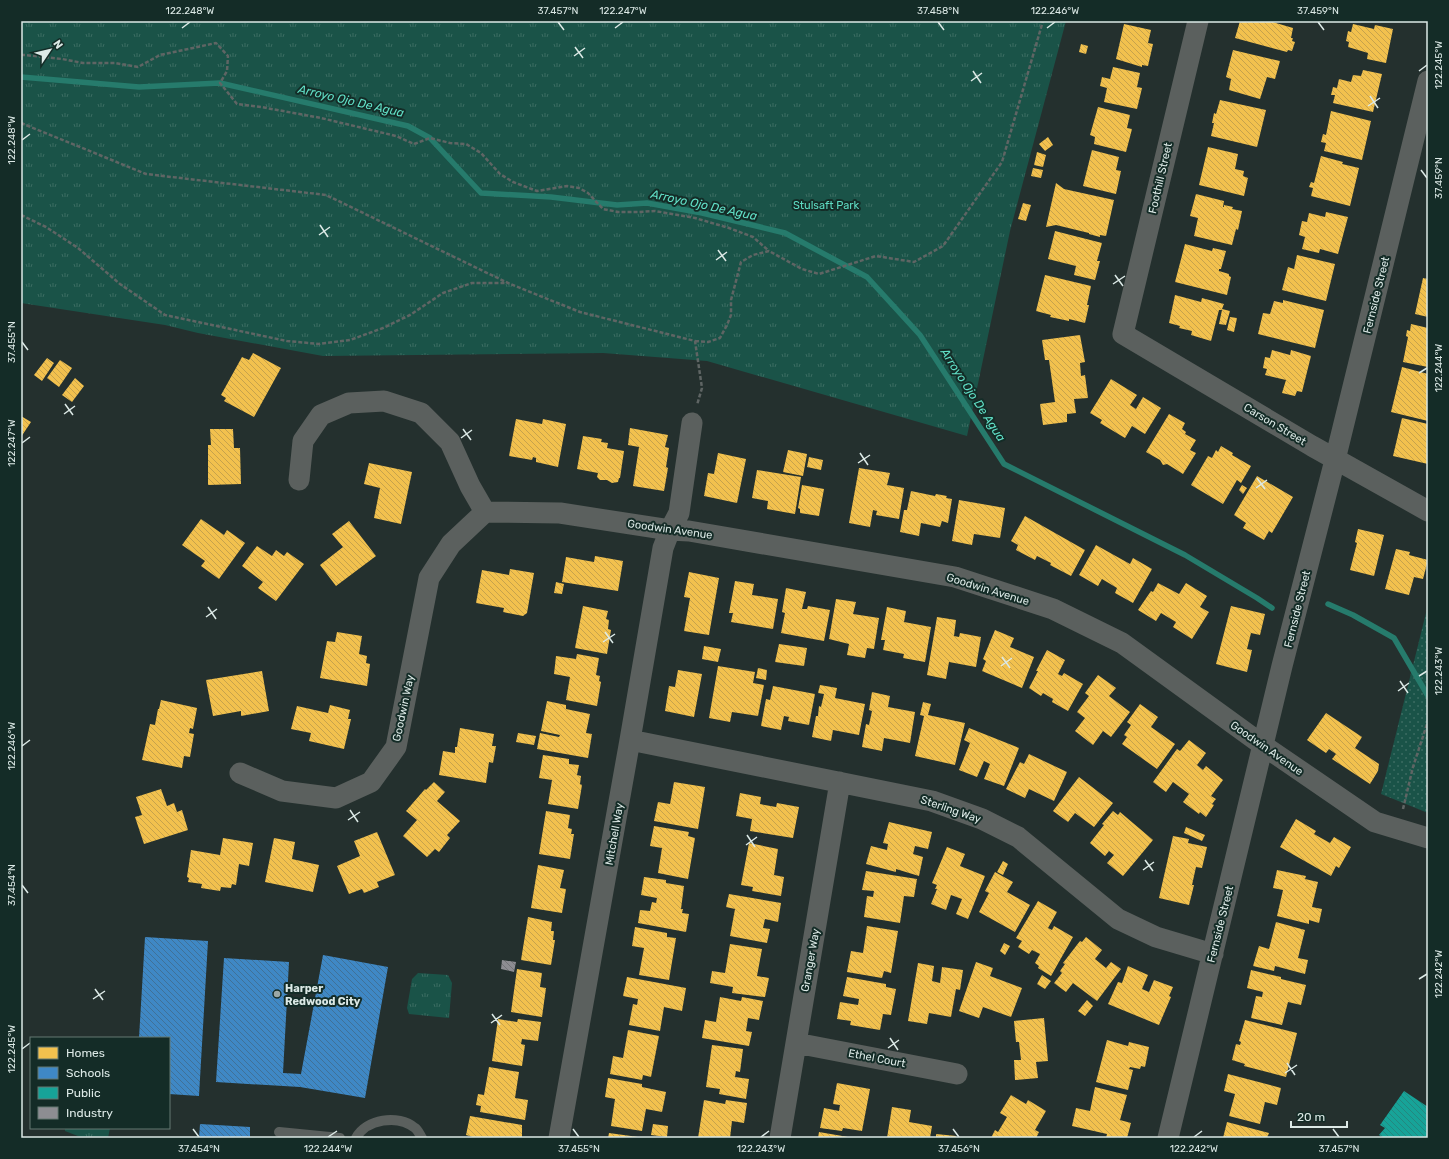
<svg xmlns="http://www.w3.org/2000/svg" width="1449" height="1159" viewBox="0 0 1449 1159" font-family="Rubik,sans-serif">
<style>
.grass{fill:url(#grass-dots)}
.park{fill:url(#park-tufts)}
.homes{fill:url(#homes-back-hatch)}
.schools{fill:url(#schools-back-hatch)}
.public{fill:url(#public-back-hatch)}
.industry{fill:url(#industry-back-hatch)}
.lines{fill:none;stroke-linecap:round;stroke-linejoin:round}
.stream{stroke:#267b6c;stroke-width:5.5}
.path{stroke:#5f6564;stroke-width:2.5;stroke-dasharray:4 2;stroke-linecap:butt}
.service{stroke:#5b605e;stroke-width:10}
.minor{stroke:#5b605e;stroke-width:21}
.ticks{fill:none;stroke:#dce9e6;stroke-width:1.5}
.poi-dot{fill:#9ca8a6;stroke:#142c27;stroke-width:1.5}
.labels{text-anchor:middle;stroke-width:4;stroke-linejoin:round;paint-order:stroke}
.street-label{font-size:11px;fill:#dce9e6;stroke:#142c27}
.park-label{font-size:11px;fill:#5eddc4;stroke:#142c27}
.poi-label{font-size:11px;font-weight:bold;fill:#dce9e6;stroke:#142c27;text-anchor:start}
.water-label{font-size:12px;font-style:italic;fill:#61e0c7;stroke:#142c27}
.neatline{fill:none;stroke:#dce9e6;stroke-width:1.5}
.ticks-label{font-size:10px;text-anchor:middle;fill:#dce9e6}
</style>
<defs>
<pattern id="grass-dots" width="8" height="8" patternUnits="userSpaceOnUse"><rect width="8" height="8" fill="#1a5348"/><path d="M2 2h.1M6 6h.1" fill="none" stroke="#3b6c62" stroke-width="1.8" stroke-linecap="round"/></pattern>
<pattern id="park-tufts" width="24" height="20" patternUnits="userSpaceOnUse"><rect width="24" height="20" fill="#1a5348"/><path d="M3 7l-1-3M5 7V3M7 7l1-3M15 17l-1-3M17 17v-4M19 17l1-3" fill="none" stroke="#3b6c62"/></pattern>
<pattern id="homes-back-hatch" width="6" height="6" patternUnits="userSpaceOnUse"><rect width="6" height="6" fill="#f2c14e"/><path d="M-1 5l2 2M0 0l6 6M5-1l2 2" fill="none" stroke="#c6a24c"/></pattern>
<pattern id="schools-back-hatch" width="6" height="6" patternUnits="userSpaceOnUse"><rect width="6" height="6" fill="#3f88c5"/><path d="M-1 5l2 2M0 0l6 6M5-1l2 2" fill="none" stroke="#407198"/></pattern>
<pattern id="public-back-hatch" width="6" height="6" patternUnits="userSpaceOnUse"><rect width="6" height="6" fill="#17a398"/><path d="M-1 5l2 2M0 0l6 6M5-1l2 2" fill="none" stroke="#24877f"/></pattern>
<pattern id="industry-back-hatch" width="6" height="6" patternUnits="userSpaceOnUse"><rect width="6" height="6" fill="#8d8d92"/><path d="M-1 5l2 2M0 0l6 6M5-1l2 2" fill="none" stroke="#737477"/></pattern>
</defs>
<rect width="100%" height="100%" fill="#24302e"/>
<path class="grass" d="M1428,605V813L1381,794Z"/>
<path class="park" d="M21,21H1066L1010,231L967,436L707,361L603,353L323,356L198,333L165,325L21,303Z
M418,973L448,975L452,983L449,1018L409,1014L407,1008L412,979Z
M65,1128H110L108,1138H83L65,1131Z"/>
<path class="homes" d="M1240,21H1269L1293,28L1291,38H1293L1292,41L1295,42L1292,51L1288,50L1287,52L1235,38Z
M1124,24L1151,30L1148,43L1153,44L1148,66L1142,65V67L1116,59Z
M1353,24L1374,29L1375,25L1393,29L1386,63L1367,59L1368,53L1348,47L1349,42L1346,41L1348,31L1351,32Z
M1081,44L1088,46L1086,54L1079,52Z
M1233,50L1280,61L1275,79L1267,77L1260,99L1229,90L1231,79L1226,77Z
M1113,67L1140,73L1137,87L1142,88L1137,109L1104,102L1107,88L1100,86L1102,77L1110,79Z
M1363,70L1382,74L1373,112L1333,103L1335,95H1331L1333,87L1337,88L1339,79L1351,82L1353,75L1361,76Z
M1220,100L1266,110L1257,147L1211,136L1214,123H1212L1214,113L1216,114Z
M1098,107L1130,115L1127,128L1132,129L1126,152L1094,144L1095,137L1090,135Z
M1331,111L1371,121L1362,160L1324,151L1326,143L1321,142L1323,134L1326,135Z
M1048,137L1053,145L1045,151L1039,144Z
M1208,147L1238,154L1235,169L1244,171L1243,176L1248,178L1244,196L1199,185Z
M1092,150L1119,157L1116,170L1121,171L1116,194L1083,186Z
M1037,152L1046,155L1043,167L1034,165Z
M1321,156L1343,162L1342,164L1359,168L1350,206L1311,196L1313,188L1309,187L1311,182L1314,183Z
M1033,168L1043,170L1041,178L1031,176Z
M1056,183L1064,189L1114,200L1106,236L1100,235V237L1089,234V233L1056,225L1046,227Z
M1196,194L1224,201L1223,207H1224V205L1233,207L1232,209L1242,211L1238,230L1236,229L1232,245L1194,236L1198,218L1190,216Z
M1023,203L1031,205L1026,221L1018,219Z
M1326,212L1348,217L1338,254L1320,249L1319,253L1302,249L1305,237L1299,235L1302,221L1307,222L1309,213L1325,217Z
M1055,231L1102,243L1097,261H1100L1095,280L1074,275L1076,266L1048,259Z
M1185,244L1212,251L1213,248L1226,251L1221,269H1219V271L1229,274V276L1231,277L1227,295L1175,282Z
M1297,255L1335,264L1326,301L1282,290L1288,267L1294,269Z
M1045,275L1091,286L1087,305H1089L1085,323L1069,319V321L1050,317L1051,315L1036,311Z
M1423,278L1428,279V317L1415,314Z
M1175,295L1201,302L1202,298L1224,304L1222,309L1230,311L1226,325L1219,324L1222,310H1219L1211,341L1191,335L1192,331L1179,328L1180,326L1169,323Z
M1283,300L1324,310L1315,348L1258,334L1263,313L1270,314L1274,301L1283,303Z
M1230,317L1237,318L1234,332L1227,330Z
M1411,324L1428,328V367L1403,362L1408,337L1406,336L1407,330L1410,331Z
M1080,335L1085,362L1080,363L1081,376L1085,375L1088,398L1074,399L1076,413L1067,414V422L1043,425L1040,404L1055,402L1049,360H1045L1042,340Z
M1272,350L1290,355L1291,350L1311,356L1302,392L1297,391L1295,396L1282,393L1286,380L1265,375L1267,369L1263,368L1265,357L1270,358Z
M253,353L281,368L254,417L224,401L226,398L221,395L242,357L249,360Z
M47,358L54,363L42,381L34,375Z
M60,360L72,368L59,387L47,378Z
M1402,367L1428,374V421L1391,412Z
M75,378L84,386L72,402L62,395Z
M1111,379L1137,395L1130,405L1136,409L1143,397L1161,408L1145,434L1132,426L1125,438L1100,423L1102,420L1090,413Z
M1169,414L1185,423L1182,429L1186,432L1185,434L1196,440L1190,450L1196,453L1183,474L1167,464L1163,465L1160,460L1146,452Z
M21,416L31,422L21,437Z
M1402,418L1428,424V464L1393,456Z
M516,419L542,424L543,419L566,424L558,467L536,462V458L533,457L532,460L509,456Z
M630,428L668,435L665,447L669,448L666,467L668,468L664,491L633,486L639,447L628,445Z
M210,429H233L234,448H240L241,484L208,485V445H211Z
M583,436L602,439L601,442L608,443L607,448L624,451L620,478H619L618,482L612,483L607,480H600L597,477L598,473L577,469Z
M1221,446L1233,453L1232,455L1251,466L1241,483L1237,480L1223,504L1191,485L1208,456L1212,458L1216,450L1218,452Z
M788,450L807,454L803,476L783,472Z
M718,453L746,459L737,503L704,496L708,473L714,474Z
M809,457L823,460L821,470L807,467Z
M369,463L412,472L401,524L374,518L380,488L364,484Z
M859,468L890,473L887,485L904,488L899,519L876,515L877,511L873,510L870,527L849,523Z
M757,470L801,477L795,514L767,509L768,501L752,498Z
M1257,476L1293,497L1272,533L1269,531L1264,540L1243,528L1246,523L1234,515Z
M802,485L824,489L819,516L800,513V509L798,508Z
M1242,485L1247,488L1243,494L1239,490Z
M911,491L935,496L936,494L947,496L946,498L952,499L948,523L942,521L940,527L921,523L919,536L900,532L904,510H907Z
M959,500L1005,508L1000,538L974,534L972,545L952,541Z
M1025,516L1085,550L1071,576L1050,565L1051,563L1037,556L1035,560L1016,550L1018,545L1011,541Z
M201,519L224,535L227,530L245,543L219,579L201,566L205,561L182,545Z
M349,521L376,556L336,586L320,565L343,547L332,534Z
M1358,529L1384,535L1374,576L1350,570L1357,543L1355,542Z
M1096,545L1130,564L1133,558L1152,569L1133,603L1115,593L1117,588L1102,579L1098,586L1079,575Z
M257,546L272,556L276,550L284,556L287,552L304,564L276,601L258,588L263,582L242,566Z
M1396,549L1410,552L1409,555L1428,560L1423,579L1414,577L1409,595L1385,589Z
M595,556L623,561L618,591L562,582L566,557L594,562Z
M510,569L534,573L527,613L523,616L503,612L504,608L476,603L482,570L509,575Z
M689,572L719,578L709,635L684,631L690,598L684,597Z
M735,581L754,584L752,595L778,599L773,629L731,622L733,613H729Z
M556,582L564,584L562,594L554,593Z
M1158,583L1179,594L1186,583L1207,596L1200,607L1209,612L1192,639L1173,627L1176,622L1161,613L1156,621L1138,610L1151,591L1153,592Z
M786,588L806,592L802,609H807L808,606L830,610L824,641L781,633L785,613L782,612Z
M836,599L856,602L853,614L879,618L874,649L867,648L865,658L847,655L849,644L829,639Z
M583,606L608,611L606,619L609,620L608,629L611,630L607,654L575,648Z
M1231,606L1265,614L1260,635L1251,633L1247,649L1252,650L1247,672L1216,664Z
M887,607L906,611L904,622L931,627L925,662L903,658L904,654L883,650L885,640H881Z
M937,617L956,620L954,636L959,637L960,633L981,637L976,667L949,662L946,679L927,675Z
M995,630L1014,638L1010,647L1034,657L1022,688L982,671L986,661L983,659Z
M337,632L362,636L359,654L367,656L366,663L370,664L367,686L320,678L327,641L335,642Z
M779,644L807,648L804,666L775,662Z
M704,646L721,649L718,662L702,659Z
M1047,650L1065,660L1058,674L1062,676L1064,673L1083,684L1068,711L1052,702L1053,699L1043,693L1041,696L1029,688L1038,671H1036Z
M577,654L599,658L596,675L600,676L599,681L601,682L597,706L566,700L570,677L554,674L556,656L576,659Z
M718,666L755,672L753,683L764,685L758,716L732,712L730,722L709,718Z
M758,668L767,670L766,680L756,678Z
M678,670L702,674L694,717L665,711L669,686L675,687Z
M262,671L269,711L241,716V711L213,716L206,680Z
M1098,675L1116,688L1109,696L1130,712L1111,737L1103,731L1093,745L1075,731L1085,718L1077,712L1089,696L1085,693Z
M820,685L837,688L835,698L865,704L859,735L833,730L831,741L812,737L816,716H818L819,706L821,707L824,694L818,693Z
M773,686L815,694L809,725L788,721L789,717L784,716L781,730L761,726L766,699L770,700Z
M872,692L890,696L888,707L915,712L910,743L884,738L882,751L862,747L866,724L869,725L872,711L869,710Z
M161,700L197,708L193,729L190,728L189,733L194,734L190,757L184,756L182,768L142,760L150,724L155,725L158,709H159Z
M547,701L566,705V709L590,714L586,733L592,734L588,758L537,749L540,733L559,737L560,735L541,731Z
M923,702L931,704L928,715L965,723L955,765L915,756L924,716L920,715Z
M1140,704L1158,717L1151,727L1175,744L1157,769L1122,744L1127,737L1124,735L1131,725L1127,722Z
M330,705L350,710L348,719H351L344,749L309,741L311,733L291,729L297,706L328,713Z
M1326,713L1362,737L1355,748L1379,764L1378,771L1370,784L1332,759L1336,754L1329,749L1326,753L1307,740Z
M460,728L494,734L492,746H496L493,763L489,762L486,783L439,775L443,751L455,753V747H457Z
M969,728L1019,748L1004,786L984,779L990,764L984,761L977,777L959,770L970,743L964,740Z
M518,733L536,736L534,745L516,742Z
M1189,740L1206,753L1197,765L1203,770L1206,766L1223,780L1211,796L1216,799L1212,804L1214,805L1206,817L1200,812L1199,814L1183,802L1189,794L1173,782L1166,792L1153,782L1177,749L1180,751Z
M1029,754L1067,772L1054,801L1029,789L1025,798L1006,789L1020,762L1024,764Z
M543,755L569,759V764L579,765L577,775L581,776L580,784L582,785L578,809L548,804L552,780L539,778Z
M1079,777L1113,803L1094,827L1075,813L1068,822L1053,811Z
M434,782L445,792L437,801L460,821L447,835L450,838L439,852L435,849L427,857L403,836L417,820L406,811L425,789L426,790Z
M674,782L705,787L698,829L654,821L658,802L670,804Z
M161,789L167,806L174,803L177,812L182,810L188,830L144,844L135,817L142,815L136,797Z
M740,793L761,797L760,804L776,807L777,803L799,807L793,838L750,831L752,819L736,816Z
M546,811L570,815L568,828L572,829L571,834H574L570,859L539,854Z
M1113,811L1118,815L1120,812L1153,840L1123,876L1107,863L1114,855L1109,851L1105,856L1090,843L1104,825L1102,824Z
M1296,819L1316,831L1314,834L1330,843L1334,837L1351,847L1339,868L1336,866L1331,876L1280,847Z
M889,822L932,832L928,849L915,846L913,854L923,857L919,876L896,869V872L866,864L871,846L887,850L888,844L883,843Z
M654,826L689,832L688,836L695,838L688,879L658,873L662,848L650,846Z
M1186,827L1205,835L1202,841L1184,833Z
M377,832L395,875L377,882L379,887L364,893L362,889L349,894L337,866L360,856L354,841Z
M1173,836L1189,839L1188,843L1207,847L1202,868L1196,867L1192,885H1194L1189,905L1159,898Z
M223,838L253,843L249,866L239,864L236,885L232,884L231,888L221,887L220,891L201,888L202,884L188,882L189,878L187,877L191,850L220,855Z
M274,838L295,842L292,859L319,865L313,892L265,882Z
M749,843L778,849L774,875L784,877L781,896L752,891L753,887L741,885Z
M947,847L965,854L960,866L985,876L968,919L956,914L962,899L951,895L946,910L931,904L937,889H935L937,885L932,883Z
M1003,861L1008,864L1003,875L997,872Z
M538,865L564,870L560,888L566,889L562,913L531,908Z
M1277,870L1306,876L1305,879L1318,882L1312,907L1322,909L1319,923L1309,920V924L1277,916L1283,890L1273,888Z
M866,871L917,879L914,897L904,896L900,923L864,917L867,896L873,897L874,891L862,890Z
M995,872L1013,882L1007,892L1030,905L1015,932L979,912L989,893L985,891Z
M644,877L666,880V883L684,886L681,909H683L682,913L689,914L686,932L638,923L640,910L650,911L652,902L656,903L657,898L641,895Z
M729,894L781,903L778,922L765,919L763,928L770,929L767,943L730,936L735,909L726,907Z
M1038,901L1057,912L1048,928L1052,930L1054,926L1073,937L1051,976L1038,968L1039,966L1035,963L1040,954L1032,950L1029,954L1018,947L1022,941L1016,938Z
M528,917L552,922L551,931H554L553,940H555L551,965L521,960Z
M1276,922L1305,930L1298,958L1308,960L1305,974L1275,966L1274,971L1253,966L1259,946L1269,949Z
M867,926L898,931L891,973L884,971L882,978L847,972L851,951L863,953Z
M635,927L667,933V937L676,938L669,980L639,975L644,948L632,946Z
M1086,937L1102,950L1095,959L1106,968L1111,962L1121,969L1097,1001L1073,983L1066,992L1054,983L1062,973L1060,971L1065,964L1063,963L1080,941L1082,942Z
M1004,943L1010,946L1005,955L1000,951Z
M730,944L762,949L757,976L769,978L765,997L732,993L733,987L710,983L712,971L725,973Z
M976,962L993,968L990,976L1022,988L1011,1017L983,1007L979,1018L959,1011Z
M918,963L934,966L932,981L940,983L942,967L963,970L960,990L956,989L951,1017L929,1013L927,1024L908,1021Z
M1128,966L1148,975L1142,989L1149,992L1154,980L1173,987L1169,996L1171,997L1159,1025L1108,1004L1118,982L1122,983Z
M517,969L542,973L540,987L546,988L542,1017L511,1012Z
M1251,970L1281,977V979L1306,985L1301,1005L1288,1002L1282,1025L1251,1018L1256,996L1262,997L1263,992L1247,988Z
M1042,975L1051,981L1045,989L1037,984Z
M627,977L686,988L682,1011L664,1007L660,1031L629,1025L633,1004L637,1005L638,999L623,996Z
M847,977L886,984V987L896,989L891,1015L883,1014L880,1030L850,1025L851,1021L837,1019L840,1002L858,1005L859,999L843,996Z
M720,997L741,1001L742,997L763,1001L759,1020L748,1018L746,1031L752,1032L749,1046L702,1038L705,1020L716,1022Z
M1087,1000L1093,1006L1085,1016L1078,1011Z
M1044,1018L1048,1061L1036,1062L1038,1078L1015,1080L1014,1060H1021L1019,1042H1016L1014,1021Z
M498,1019L517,1022L518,1019L541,1022L538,1041L522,1039L521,1044L525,1045L522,1066L492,1061Z
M1245,1020L1297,1033L1286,1077L1244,1066L1245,1064L1232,1060L1236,1044L1240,1045L1241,1042L1239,1041Z
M628,1030L659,1036L651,1077L643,1075L642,1080L610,1074L613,1056L623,1058Z
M1107,1040L1128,1046L1129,1042L1149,1047L1145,1067L1141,1066L1140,1069L1130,1067L1129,1069L1133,1070L1128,1090L1096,1082Z
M712,1045L743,1049L740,1072L736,1071L735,1077L749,1079L746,1099L719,1094L720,1089L706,1087Z
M489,1067L519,1072L515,1098L528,1100L525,1120L480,1112L481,1106L476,1105L478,1094L484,1095Z
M1228,1074L1281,1088L1277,1105L1265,1102L1260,1124L1229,1116L1235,1094L1224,1091Z
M608,1078L642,1084V1087L666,1092L662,1112L646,1109L642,1131L611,1126L615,1099L605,1097Z
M837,1083L870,1089L862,1131L843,1128L842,1131L820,1128L824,1108L839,1111L840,1105L833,1104Z
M1095,1087L1127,1095L1120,1120L1131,1123L1127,1138H1106L1107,1134L1072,1126L1076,1108L1090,1111Z
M1011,1095L1026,1104L1028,1100L1046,1111L1035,1130L1039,1132L1036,1138H991L995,1130L998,1132L1007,1117L1000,1113Z
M704,1100L725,1104L726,1100L747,1103L744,1123L732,1121L730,1138H698Z
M892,1107L911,1110L909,1122L932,1126L930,1138H887Z
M470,1116L522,1125V1138H476L466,1135Z
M1227,1122L1269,1133L1267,1138H1223Z
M653,1124L668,1126L667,1137L651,1135Z
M819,1132L848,1137V1138H818Z
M609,1133L638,1137V1138H608Z
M936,1134L956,1136L955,1138H936Z"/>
<path class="schools" d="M145,937L208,941L199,1096L169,1094V1038H139Z
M323,955L388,967L365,1098L300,1087L216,1082L224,958L289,962L283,1073L301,1074Z
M200,1124L250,1127V1138H199Z"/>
<path class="public" d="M1404,1091L1428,1107V1138H1384L1379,1135L1385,1128L1380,1125Z"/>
<path class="industry" d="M502,960L516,962L514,972L501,969Z"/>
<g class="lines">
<path class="stream" d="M21,77L139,87L220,83L408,126L430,138L481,193L551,197L617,205L647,203L702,213L785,233L867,277L920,335L1004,464L1185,555L1257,598L1272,608
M1328,604L1353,615L1394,638L1428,696"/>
<path class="path" d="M21,55H25L62,59L83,63H115L138,67L160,55L216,43L228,56L227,71L220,83L237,104L261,107L321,118L396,136L414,144L430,138L450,143L466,144L481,153L500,174L513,182L537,191L567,186L579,188L588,193L603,209L618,212H638L655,211L695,218L729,228L753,237L769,251
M21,123L146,174L326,195L508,283L580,312L695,341L702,388L697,405
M21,215L46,227L78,248L120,284L165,315L287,341L319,344L350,340L383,328L410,315L443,293L472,283H505
M695,341L708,342L720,338L727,325L731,315V300L741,262L753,255L769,251L802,269L819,274L876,256L914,262L943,246L1002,162L1043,21
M1403,809L1413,767L1428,721"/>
<path class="service" d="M279,1132L340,1138
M356,1138C366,1119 398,1114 415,1128C418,1130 420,1135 422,1138"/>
<path class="minor" d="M1198,21L1123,334L1312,446L1428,511
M299,480L303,441L321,415L349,403L384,401L421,413L450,442L470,486L485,512
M485,512L560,513L670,530L689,531L955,577L1053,609L1122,643L1264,746L1375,822L1428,838
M630,740L932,801L982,819L1018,837L1118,919L1156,937L1213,954
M240,773L282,791L336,798L371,782L396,747L429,578L451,544L485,512
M796,1043L957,1074
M559,1138L630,740L663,548L670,530L679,513L692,423
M780,1138L840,782
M1168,1138L1282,666L1335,460L1428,81"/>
</g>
<path class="ticks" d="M558,22L564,30M938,22L944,30M1318,22L1324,30M182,28L190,22M615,28L623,22M1047,28L1055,22M575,47L583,58M574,56L585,48M973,71L981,83M1419,71L1427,65M971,81L982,73M1370,96L1378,108M1368,106L1380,98M22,140L30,134M1421,170L1427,178M320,225L328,237M319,235L330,227M718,250L726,261M716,260L727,252M1115,275L1123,286M1113,284L1125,276M22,342L28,350M1419,373L1427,368M65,404L73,415M64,414L75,406M463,429L471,440M461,438L472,430M22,443L30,437M860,453L868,465M858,463L870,455M1257,478L1265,489M1256,488L1267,480M208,607L216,619M206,617L217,609M605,632L613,643M603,642L615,634M1002,657L1010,668M1001,666L1012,658M1419,676L1427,671M1400,681L1408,693M1398,691L1409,683M22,746L30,740M350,810L358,822M348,820L360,812M747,835L755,847M746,845L757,837M1145,860L1153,871M1143,870L1154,862M22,885L28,893M1419,979L1427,974M95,989L103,1000M93,999L105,991M492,1014L500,1025M491,1023L502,1015M890,1038L898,1050M888,1048L899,1040M22,1049L30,1043M1287,1063L1295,1075M1285,1073L1297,1065M193,1129L199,1137M573,1129L579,1137M953,1129L959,1137M1333,1129L1339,1137M328,1137L337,1131M761,1137L769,1131M1194,1137L1202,1131"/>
<circle class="poi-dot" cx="277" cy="994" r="4"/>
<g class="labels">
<g class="street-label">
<text transform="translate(1160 178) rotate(-77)" y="4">Foothill Street</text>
<text transform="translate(1376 295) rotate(-76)" y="4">Fernside Street</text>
<text transform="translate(1275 424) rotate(31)" y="4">Carson Street</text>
<text transform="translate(670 529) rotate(8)" y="4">Goodwin Avenue</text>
<text transform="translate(988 589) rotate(17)" y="4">Goodwin Avenue</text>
<text transform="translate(1297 609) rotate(-76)" y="4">Fernside Street</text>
<text transform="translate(403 708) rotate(-78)" y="4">Goodwin Way</text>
<text transform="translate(1267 748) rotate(35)" y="4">Goodwin Avenue</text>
<text transform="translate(951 809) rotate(19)" y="4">Sterling Way</text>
<text transform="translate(614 834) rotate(-80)" y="4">Mitchell Way</text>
<text transform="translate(1220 924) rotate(-76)" y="4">Fernside Street</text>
<text transform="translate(810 960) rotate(-80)" y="4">Granger Way</text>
<text transform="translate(877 1058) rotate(11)" y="4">Ethel Court</text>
</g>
<g class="park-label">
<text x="826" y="209">Stulsaft Park</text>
</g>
<g class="poi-label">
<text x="285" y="992">Harper<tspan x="285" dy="13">Redwood City</tspan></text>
</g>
<g class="water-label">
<text transform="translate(351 101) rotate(13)" y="4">Arroyo Ojo De Agua</text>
<text transform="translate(704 205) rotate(12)" y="4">Arroyo Ojo De Agua</text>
<text transform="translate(973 395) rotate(57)" y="4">Arroyo Ojo De Agua</text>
</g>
</g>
<rect width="1449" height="1159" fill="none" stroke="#142c27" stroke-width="44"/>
<rect x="30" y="1037" width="140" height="92" fill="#142c27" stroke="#647873"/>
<rect x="38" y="1047" width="20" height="12" fill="#f2c14e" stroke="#647873"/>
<text x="66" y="1057" font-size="12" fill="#dce9e6">Homes</text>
<rect x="38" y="1067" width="20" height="12" fill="#3f88c5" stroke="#647873"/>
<text x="66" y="1077" font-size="12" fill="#dce9e6">Schools</text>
<rect x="38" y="1087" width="20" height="12" fill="#17a398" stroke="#647873"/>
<text x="66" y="1097" font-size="12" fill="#dce9e6">Public</text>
<rect x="38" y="1107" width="20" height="12" fill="#8d8d92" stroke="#647873"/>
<text x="66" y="1117" font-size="12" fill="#dce9e6">Industry</text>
<g transform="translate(50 50) rotate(55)" stroke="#142c27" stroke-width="3" paint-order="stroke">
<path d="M0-3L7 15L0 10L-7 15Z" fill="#dce9e6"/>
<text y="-6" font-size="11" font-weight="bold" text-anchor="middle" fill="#dce9e6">N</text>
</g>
<path d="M1291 1121v6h56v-6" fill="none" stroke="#dce9e6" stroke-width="2"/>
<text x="1297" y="1121" font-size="12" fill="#dce9e6" stroke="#142c27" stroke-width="3" paint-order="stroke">20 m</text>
<rect x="22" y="22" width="1405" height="1115" class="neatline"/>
<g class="ticks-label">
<text x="190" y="14">122.248°W</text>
<text x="558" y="14">37.457°N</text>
<text x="623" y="14">122.247°W</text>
<text x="938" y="14">37.458°N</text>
<text x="1055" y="14">122.246°W</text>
<text x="1318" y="14">37.459°N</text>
<text transform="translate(1438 65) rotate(-90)" y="4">122.245°W</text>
<text transform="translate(11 140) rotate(-90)" y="4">122.248°W</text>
<text transform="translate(1438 178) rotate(-90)" y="4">37.459°N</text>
<text transform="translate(11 342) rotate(-90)" y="4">37.455°N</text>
<text transform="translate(1438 368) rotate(-90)" y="4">122.244°W</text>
<text transform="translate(11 443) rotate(-90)" y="4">122.247°W</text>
<text transform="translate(1438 671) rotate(-90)" y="4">122.243°W</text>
<text transform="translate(11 746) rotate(-90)" y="4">122.246°W</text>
<text transform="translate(11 885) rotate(-90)" y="4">37.454°N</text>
<text transform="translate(1438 974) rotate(-90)" y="4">122.242°W</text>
<text transform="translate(11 1049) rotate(-90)" y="4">122.245°W</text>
<text x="199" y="1152">37.454°N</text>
<text x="328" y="1152">122.244°W</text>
<text x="579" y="1152">37.455°N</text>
<text x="761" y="1152">122.243°W</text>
<text x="959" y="1152">37.456°N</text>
<text x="1194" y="1152">122.242°W</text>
<text x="1339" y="1152">37.457°N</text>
</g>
</svg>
